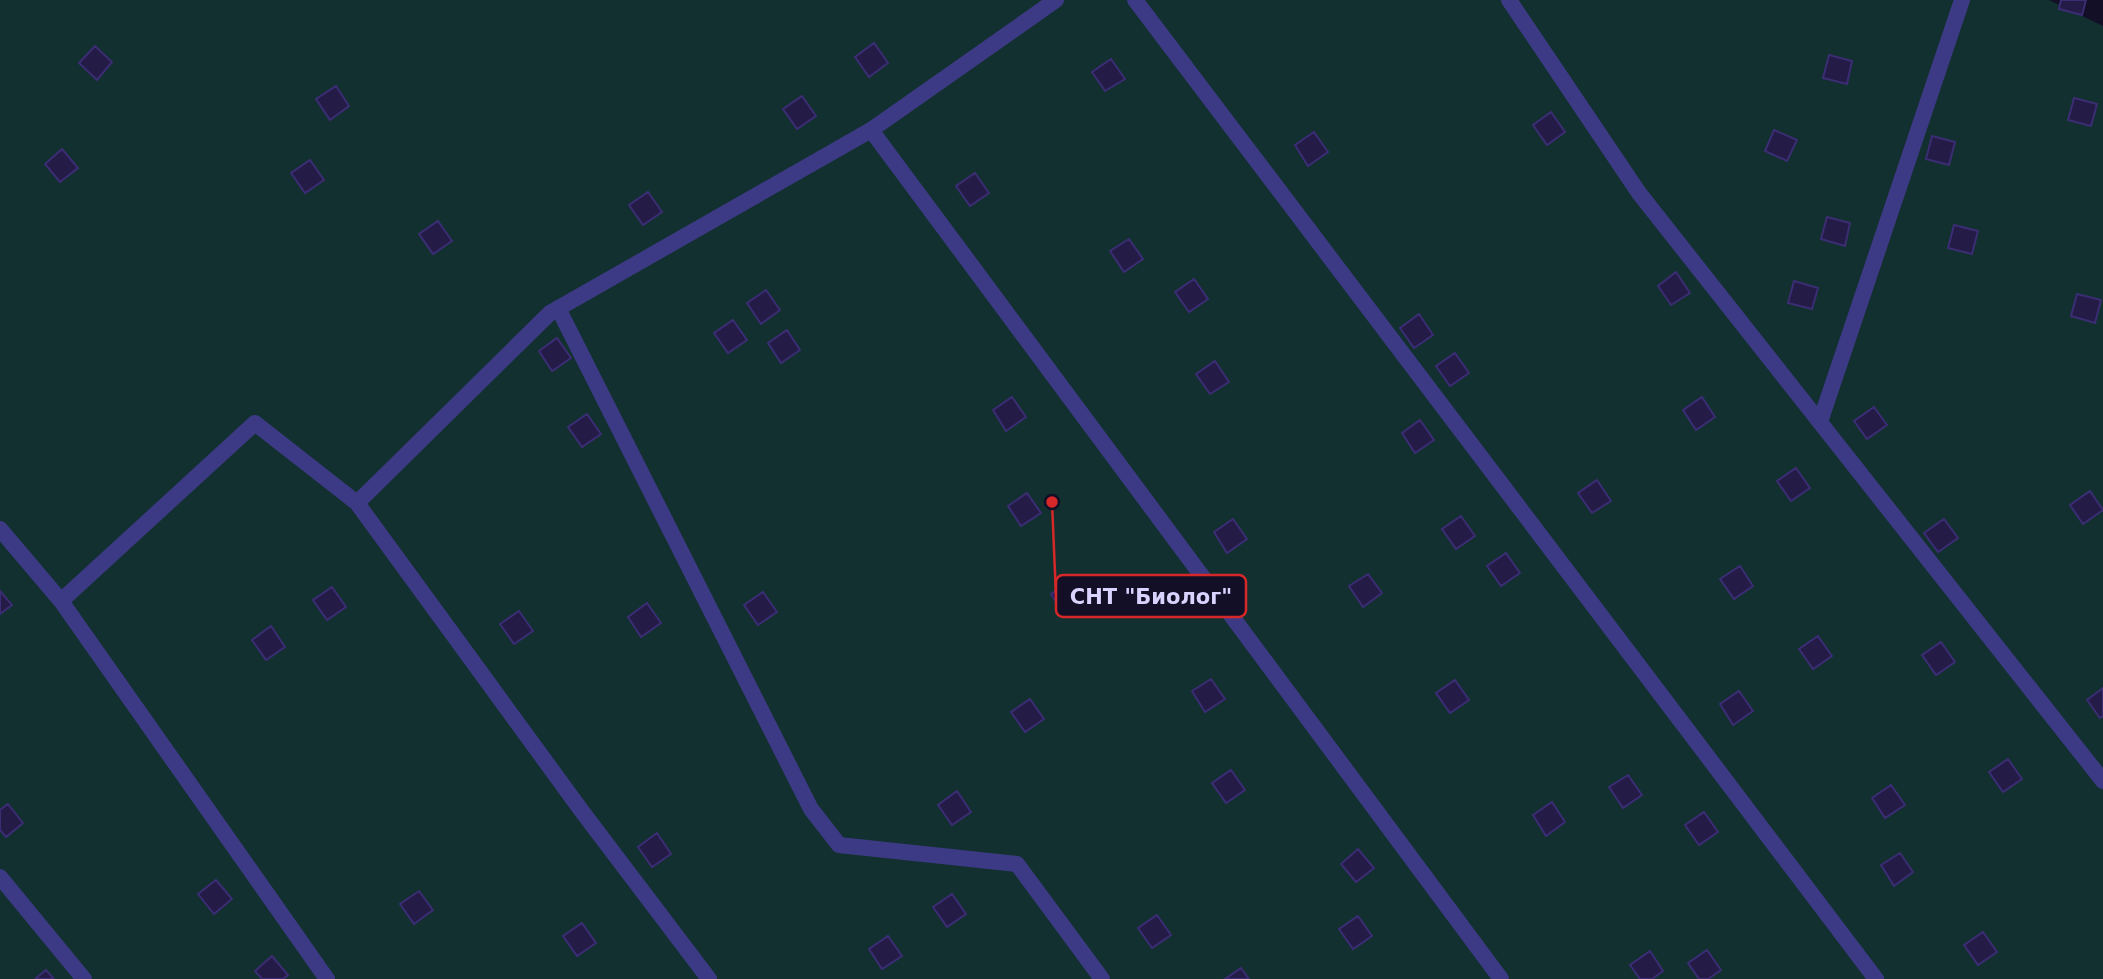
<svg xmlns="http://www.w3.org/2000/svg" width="2103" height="979" viewBox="0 0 2103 979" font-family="'DejaVu Sans',sans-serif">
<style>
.green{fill:#12302f}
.building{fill:#241b47;stroke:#3b2d73;stroke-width:2}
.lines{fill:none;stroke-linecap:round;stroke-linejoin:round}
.lane{stroke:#3d3a85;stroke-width:16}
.leader{fill:none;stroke:#d62828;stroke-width:2.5}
.callout-dot{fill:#d62828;stroke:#130f26;stroke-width:2.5}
.callout{fill:#130f26;stroke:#d62828;stroke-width:2.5}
.callout-label{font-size:21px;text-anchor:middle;font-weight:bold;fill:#d9d4ff}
</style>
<rect width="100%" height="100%" fill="#130f26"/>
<path class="green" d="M0,0H2049L2103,26V979H0Z"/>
<path class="building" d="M2061,0H2086L2082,15L2059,9Z
M874,43L888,63L869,77L855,57Z
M95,46L112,62L97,80L79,63Z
M1829,55L1852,61L1847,84L1823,78Z
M1111,59L1125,79L1105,91L1092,72Z
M336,86L349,106L330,120L316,99Z
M802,96L816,116L797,129L783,109Z
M2074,98L2097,104L2091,126L2068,120Z
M1551,112L1565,132L1547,145L1533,125Z
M1774,130L1797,140L1787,161L1765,151Z
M1314,132L1328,152L1308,166L1295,145Z
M1932,136L1955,142L1949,165L1926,159Z
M62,149L78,168L60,182L45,164Z
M310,160L324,180L305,193L291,173Z
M975,173L989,193L970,206L956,186Z
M648,192L662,212L643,225L629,205Z
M1827,217L1850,223L1845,246L1821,239Z
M438,221L452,241L433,254L419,234Z
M1954,225L1978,231L1972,254L1948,248Z
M1129,239L1143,259L1124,272L1110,251Z
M1676,272L1690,293L1671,305L1658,286Z
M1194,279L1208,299L1189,312L1175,292Z
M1794,281L1818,288L1812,309L1788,303Z
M766,290L780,310L761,324L747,303Z
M2077,294L2101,300L2095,323L2071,316Z
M1419,314L1433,335L1414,348L1400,328Z
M733,320L747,340L728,353L714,333Z
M787,330L800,350L781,363L768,343Z
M557,338L571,358L552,371L539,351Z
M1455,353L1469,373L1450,386L1436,366Z
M1215,361L1229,382L1210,394L1196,374Z
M1012,397L1026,417L1006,431L993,410Z
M1702,397L1715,417L1696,430L1683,410Z
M1874,407L1887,425L1867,439L1854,421Z
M587,414L601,434L582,447L568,427Z
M1420,420L1434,440L1415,453L1402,433Z
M1796,468L1810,488L1791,501L1777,481Z
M1597,480L1611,501L1592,513L1578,493Z
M2090,491L2103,510L2083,524L2070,505Z
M1027,493L1041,513L1021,526L1008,506Z
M1461,516L1475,536L1456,549L1442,529Z
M1233,519L1247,539L1227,553L1214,532Z
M1944,519L1958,538L1938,552L1924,533Z
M1506,553L1520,573L1501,586L1487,566Z
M1740,566L1753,586L1734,599L1720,579Z
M1368,574L1382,593L1363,607L1349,586Z
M1070,581L1083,601L1064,614L1051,594Z
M332,587L346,607L327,620L313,600Z
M0,591L12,605L0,614Z
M763,592L777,612L758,625L744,605Z
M647,603L661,623L641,637L628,617Z
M519,611L533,631L514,644L500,624Z
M271,626L285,647L266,660L252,640Z
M1818,636L1832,656L1813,669L1799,649Z
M1941,642L1955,662L1936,675L1922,655Z
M1211,679L1225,699L1205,712L1192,691Z
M1455,680L1469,700L1450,713L1436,693Z
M2103,688V716L2100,718L2087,700Z
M1739,691L1753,711L1733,725L1720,704Z
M1030,699L1044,719L1025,732L1011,712Z
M2008,759L2022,779L2003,792L1989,772Z
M1231,770L1245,790L1226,803L1212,783Z
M1628,775L1642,795L1623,808L1609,787Z
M1891,785L1905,805L1885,818L1872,798Z
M957,791L971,812L952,825L938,805Z
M1552,802L1565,822L1546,836L1533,815Z
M8,804L23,823L6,837L0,830V810Z
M1704,812L1718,832L1699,845L1685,825Z
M657,833L671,854L652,867L638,847Z
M1358,849L1374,868L1356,882L1341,864Z
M1900,853L1913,872L1894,886L1881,865Z
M216,880L232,899L214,914L198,894Z
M419,891L433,910L414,924L400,904Z
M952,894L966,914L947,927L933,907Z
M1157,915L1171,935L1152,948L1138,928Z
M1358,916L1372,936L1353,949L1339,929Z
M582,923L596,943L577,956L563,936Z
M1983,932L1997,952L1978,965L1964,945Z
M888,936L902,956L882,969L869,949Z
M1707,950L1721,970L1708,979H1699L1688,963Z
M1650,951L1663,971L1652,979H1640L1630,965Z
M272,956L288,975L283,979H262L255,971Z
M1241,968L1249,979H1225Z
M46,970L54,979H35Z"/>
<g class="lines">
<path class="lane" d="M1135,0L1876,979
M1509,0L1639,193L2103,781
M871,130L1501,979
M558,308L811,809L839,845L1017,864L1102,979
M1820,422L1962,0
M357,503L550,313L871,130L1056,0
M0,529L61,601L327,979
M61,601L255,423L357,503L581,810L709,979
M0,877L84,979"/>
</g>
<path class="leader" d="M1052 502L1056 596"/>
<circle class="callout-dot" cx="1052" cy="502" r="7"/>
<rect class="callout" x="1056" y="575" width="190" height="42" rx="7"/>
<g class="callout-label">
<text x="1151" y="604">СНТ "Биолог"</text>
</g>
</svg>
